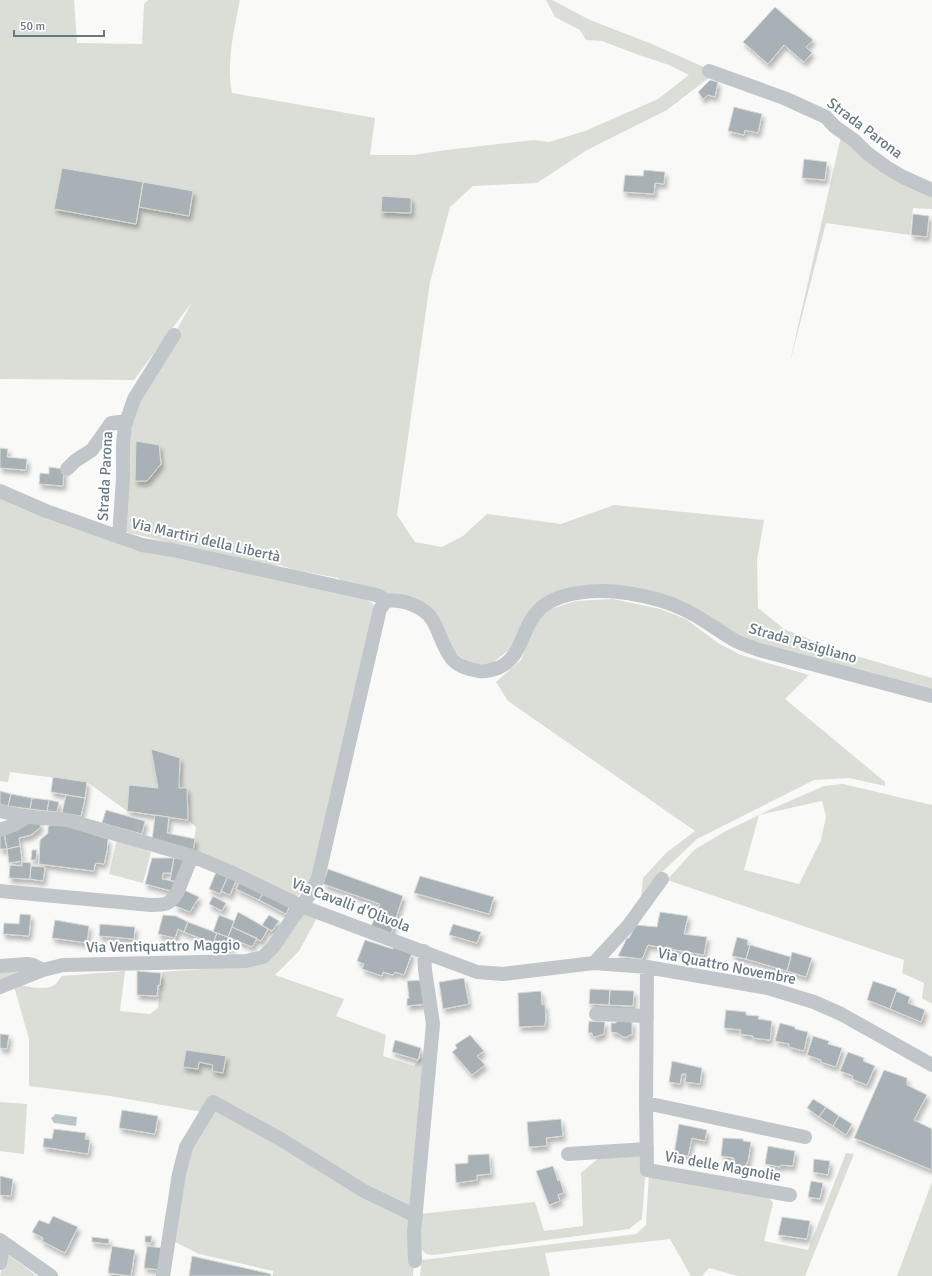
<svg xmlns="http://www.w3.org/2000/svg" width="932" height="1276" viewBox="0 0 932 1276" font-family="Signika,sans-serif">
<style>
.green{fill:#daded6;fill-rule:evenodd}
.water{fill:#b9c6c9}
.building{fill:#a8b2b6;stroke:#dbdbd9;filter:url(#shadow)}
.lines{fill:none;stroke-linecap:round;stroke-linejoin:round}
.minor{stroke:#c0c6c9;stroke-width:14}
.labels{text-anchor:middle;stroke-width:4;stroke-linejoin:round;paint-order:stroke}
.street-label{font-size:15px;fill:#667881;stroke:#fff}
</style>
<defs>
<filter id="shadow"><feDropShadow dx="2.5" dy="4.5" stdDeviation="2" flood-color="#0004"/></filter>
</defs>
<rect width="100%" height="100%" fill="#f9f9f7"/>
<path class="green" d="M0,0H74L77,43L142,44L144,4L148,0H240C234,30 226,63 232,93L375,118L370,155H414L446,150L534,140L549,142L585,131L658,99L689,75L669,65L639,55L602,41L586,40L580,30L555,17L546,0H552L590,20L652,44L706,68L710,77L667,110L587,150L537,183L473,186L450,207L430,282L397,515L415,542L442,547L463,536L487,514L561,524L614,505L764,520L757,560L758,608L784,629L839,651L932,678V691L761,646L635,590L551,596L509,650L491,664H469L456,653L446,638L433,610L348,586L338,578L295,570L280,565L255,564L123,531V444L144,386L156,377L174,335L192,302L134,380L0,379Z
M842,132L932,190V209L913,208L910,235L826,223L789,366Z
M0,495L132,549L363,596L373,604L375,612L314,877L308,889L293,899L193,851L196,827L188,820L187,788H179V758L152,749L158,788L129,785L127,811L87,782L10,772L8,782L0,781Z
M613,599L660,609L686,619L718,643L741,655L809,675L785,699L885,782V786L849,778L814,780L697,839L658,876L641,899L643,878L666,853L695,831L508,701L496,682L521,660L534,624L550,609L576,601Z
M843,784L932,805V1004L922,998L924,983L902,973L904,960L667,880L694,850L724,832L769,810L824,786ZM822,801L826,817L821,840L799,884L744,870L759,815Z
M117,839L151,852L143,883L109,874Z
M306,910L318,916L299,951L275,975L344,999L336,1016L386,1035L383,1056L414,1066L422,1057L427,1061L413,1276H273V1271L199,1254L169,1239L179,1174L203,1112L110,1096L29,1086V1039L13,983C24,986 47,992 56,984C58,981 60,978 62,976L125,971L120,1011L150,1014L158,1008L162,972L258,965Z
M28,969L0,982V970Z
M0,1102L27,1104L24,1154L0,1151Z
M647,1149L642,1219L629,1229L434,1255L426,1254L417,1245L419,1214L535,1202L544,1231L583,1226L581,1173L603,1154Z
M846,1153L854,1154L805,1276H738L709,1268L702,1276H691L670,1239L545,1253L550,1276H420L422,1260L636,1234L646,1225L649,1173L766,1194L773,1203L764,1241L808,1250Z
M932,1182V1276H897Z
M5,1252L37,1276H0Z"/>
<path class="water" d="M55,1114L77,1117L76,1126L54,1123L51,1118L54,1116Z"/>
<path class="building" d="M775,7L813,40L806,47L812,53L804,62L784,45L768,64L743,42Z
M710,80L718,82L715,97L708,95L703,99L698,92Z
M734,107L762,114L758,133L745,130L744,135L728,131Z
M804,159L827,162L825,180L802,178Z
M62,168L143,182L136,224L54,209Z
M644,170L665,172L664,184L655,183L654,194L623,192L625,175L643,176Z
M143,182L193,191L189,216L139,207Z
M382,196L411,198V213L381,212Z
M913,214L929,216L927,237L911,235Z
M136,441L159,445L161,464L147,481H135Z
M0,448L8,449L7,457L27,459L26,470L0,468Z
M49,467L64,469L63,486L39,484L40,473L49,474Z
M151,749L180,758L179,788H187L188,820L127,811L129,785L158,788Z
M53,777L87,782L85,798L51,792Z
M0,791L11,794L8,806L0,804Z
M11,794L32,798L30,809L8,806Z
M66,795L85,798L81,816L62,813Z
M32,798L49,800L47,811L30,809Z
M49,800L59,802L57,812L47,811Z
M106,810L145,821L142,834L102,823Z
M155,815L169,817L167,833L195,839L193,851L152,841Z
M37,819L41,827L31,835L19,838L20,846L7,849L4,833Z
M55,822L108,839L107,851L104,864L98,863L95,864L94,871L39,864L40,840L48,833V827Z
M4,833L7,849H0V834Z
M20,846L22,861L9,863L7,849Z
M32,850H37L36,860H31Z
M152,858H174L171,873H163L162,879L179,882L175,892L145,884Z
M174,858L185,859L179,882L170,881Z
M22,862L31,863L30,879L9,878L10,865L22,866Z
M31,866L45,867L43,881L30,879Z
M328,869L403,896L391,934L371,927L380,904L323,884Z
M217,870L229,874L220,894L209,889Z
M229,874L237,878L230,895L221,891Z
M420,876L494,897L489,914L414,893Z
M241,879L265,890L259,900L236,889Z
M182,889L199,897L190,912L175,906Z
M265,890L291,903L286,914L259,900Z
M213,896L226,903L222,911L209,904Z
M238,912L268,929L261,941L232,927Z
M660,912L688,916L684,934L707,937L704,955L648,945L642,959L618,956L627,938H629L636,925L657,927Z
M20,914L31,915L29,936L3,934L4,923L19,924Z
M163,915L176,916L188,922L184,932L178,929L175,938L158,934Z
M219,915L234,921L228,937L213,932Z
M269,915L279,921L272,931L262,925Z
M55,920L89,926L87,943L52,938Z
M188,922L217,933L213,943L184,932Z
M100,924L135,927L134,939L99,936Z
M453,924L481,932L477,943L449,935Z
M232,927L257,938L252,947L228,937Z
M217,933L235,940L231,949L213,943Z
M737,937L748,940L747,945H750L746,959L732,956Z
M365,940L393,949L394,946L412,953L404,975L395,972L393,975L383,972L382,976L362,969L364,964L357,961Z
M750,945L791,957L787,971L746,959Z
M792,952L812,958L806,977L787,971Z
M137,971L161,973L160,985H158L157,996L137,995Z
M464,978L469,1004L443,1009L439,982Z
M423,980L427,1004L407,1006V999L409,998L407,981Z
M873,981L897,989L890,1009L867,1000Z
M590,989L610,990L609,1005L589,1004Z
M610,990L634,991L633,1006L609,1005Z
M541,991L542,1005L545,1004L546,1022H545V1026L519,1027L518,993Z
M896,991L910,997L908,1003L925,1010L921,1022L890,1009Z
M726,1010L746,1012V1015L759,1016L758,1019L772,1021L770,1040L753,1038V1036L740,1034L741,1030L724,1028Z
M589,1021L605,1022L604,1034L595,1037L593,1036L592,1033H588Z
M617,1021L632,1022V1035H629L628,1037H624L617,1033L611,1032V1023H616Z
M780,1023L795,1027V1029L808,1032L804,1051L789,1047V1044L775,1041Z
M0,1034L9,1035L7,1049L0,1048Z
M470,1035L484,1051L477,1056L485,1065L472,1075L452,1052L457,1048L455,1045Z
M813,1036L829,1041L828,1044L842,1048L836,1067L821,1062V1060L807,1055Z
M395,1040L421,1048L418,1060L392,1052Z
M186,1050L226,1056L223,1073L212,1071L213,1065L199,1062L198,1069L183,1067Z
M848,1052L864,1058L863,1061L875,1066L867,1085L852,1079L853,1076L840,1071Z
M672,1061L702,1068L700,1084L685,1082L686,1074H682L680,1084L669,1082Z
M884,1070L907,1078V1085L927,1095L914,1120L932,1129V1170L854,1138Z
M813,1099L826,1107L819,1117L807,1108Z
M826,1107L839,1116L833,1126L819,1117Z
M122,1110L158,1116L155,1134L119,1128Z
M839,1116L852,1124L846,1135L833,1126Z
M561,1119L563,1136L546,1138L547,1146L529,1147L527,1122Z
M679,1124L707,1130L705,1141L692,1138L688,1156L674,1154Z
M54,1129L86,1133L85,1139L90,1140L88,1154L43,1147L44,1138L52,1139Z
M723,1138L743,1139V1141L751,1142L748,1162H747L746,1167L734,1165V1158L721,1156Z
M768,1146L795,1151L793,1166L781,1165L780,1167L765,1164Z
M489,1154L491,1174L477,1175V1180L456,1183L455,1164L468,1163V1155Z
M814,1159L830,1161L828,1175L813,1172Z
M553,1166L558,1181L560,1180L564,1193L558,1195L560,1201L549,1205L536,1171Z
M0,1176L13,1179L11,1196L0,1195Z
M811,1181L823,1183L820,1199L808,1197Z
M53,1216L78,1227L65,1253L42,1241L43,1238L32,1232L39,1220L49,1224Z
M782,1217L810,1221L807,1239L778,1235Z
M145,1236H152L151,1243L145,1242Z
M92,1237L109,1239V1244L92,1242Z
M112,1246L135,1250L131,1276L108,1273Z
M147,1246L163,1248L160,1270L144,1268Z
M192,1256L271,1274L270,1276H189Z"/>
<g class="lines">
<path class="minor" d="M709,71L784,98L826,117L834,126L855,141L867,153L886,167L903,177L932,190
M67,469L75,461L92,450L111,423L127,421
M0,491L46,511L142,545L172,550L372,594L379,596L386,601
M119,537L123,478V444L125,425L134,399L174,335
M386,601C402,599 425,606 433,621C440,633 443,648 452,659C458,666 470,670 479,671C486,672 493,670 500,667C523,656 521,628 538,611C557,590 600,589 627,593C647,596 667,601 685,610C702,618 717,630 734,640C741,644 751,647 759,650L932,696
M0,811L27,817L67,820L192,856L233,873L301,906L477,972L503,974L594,963L647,967L768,988L814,1002L841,1014L932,1065
M0,830L14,825L27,817
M0,891L151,905C164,905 170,905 177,893L192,856
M594,963L628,926L662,879
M0,966L27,964L33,965L43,970L63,965L246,961L263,957L273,947L301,906L311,893L318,878L380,609L386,601
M647,967L646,1103L805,1137
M0,987L43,970
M596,1014L647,1016
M646,1103L647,1170L790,1195
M568,1154L647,1149
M0,1240L51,1276
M415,1261L414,1232L433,1024L425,970L424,951
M0,1263L4,1243
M163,1276L179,1174L186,1147L213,1102L282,1140L364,1191L416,1216"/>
</g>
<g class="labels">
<g class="street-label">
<text transform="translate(865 128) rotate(37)" y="5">Strada Parona</text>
<text transform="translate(105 476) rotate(-87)" y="5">Strada Parona</text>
<text transform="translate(206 540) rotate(13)" y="5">Via Martiri della Libertà</text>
<text transform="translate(803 643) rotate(16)" y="5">Strada Pasigliano</text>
<text transform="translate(351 905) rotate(21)" y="5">Via Cavalli d'Olivola</text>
<text transform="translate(163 946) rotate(-1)" y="5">Via Ventiquattro Maggio</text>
<text transform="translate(727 966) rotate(11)" y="5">Via Quattro Novembre</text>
<text transform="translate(723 1166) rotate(10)" y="5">Via delle Magnolie</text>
</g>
</g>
<path d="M14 30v6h90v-6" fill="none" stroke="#667881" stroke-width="2"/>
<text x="20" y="30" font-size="12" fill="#667881" stroke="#ffffff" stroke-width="3" paint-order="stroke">50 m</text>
</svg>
